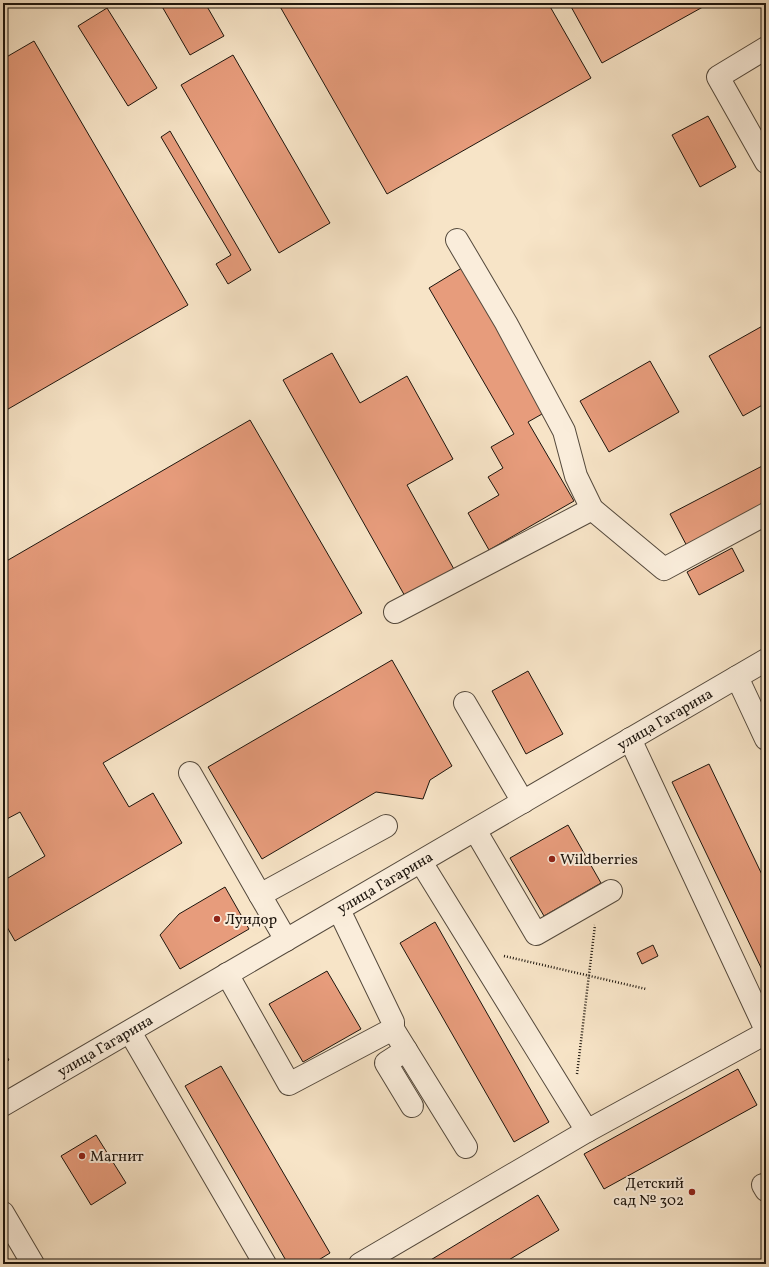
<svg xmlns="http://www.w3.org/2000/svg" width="769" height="1267" viewBox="0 0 769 1267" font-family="Vollkorn,serif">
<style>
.building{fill:#e79c7c;stroke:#1d150d}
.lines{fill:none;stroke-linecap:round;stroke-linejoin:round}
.minor-casing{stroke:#54493c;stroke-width:24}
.path{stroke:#1d150d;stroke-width:2.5;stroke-dasharray:1 2;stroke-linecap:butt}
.minor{stroke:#faeddb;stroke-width:22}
.poi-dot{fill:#8f2418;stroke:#faeddb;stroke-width:1.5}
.labels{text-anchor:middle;stroke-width:4;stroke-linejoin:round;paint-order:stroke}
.street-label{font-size:15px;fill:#1d150d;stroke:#faeddb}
.poi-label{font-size:15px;fill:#1d150d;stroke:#faeddb;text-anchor:start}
</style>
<rect width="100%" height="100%" fill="#f7e4c7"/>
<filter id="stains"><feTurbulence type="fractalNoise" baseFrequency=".005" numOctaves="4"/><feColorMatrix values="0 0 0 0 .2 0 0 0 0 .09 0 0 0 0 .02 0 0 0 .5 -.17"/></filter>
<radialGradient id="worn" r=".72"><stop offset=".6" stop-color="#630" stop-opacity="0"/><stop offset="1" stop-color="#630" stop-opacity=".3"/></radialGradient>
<path class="building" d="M160,3H205L224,36L190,55Z
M278,3H548L591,78L387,194Z
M569,3H710L602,63Z
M107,8L157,88L128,106L78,26Z
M34,41L188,305L3,412V59Z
M233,55L330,223L279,253L181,85Z
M708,116L736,167L700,187L672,135Z
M170,131L251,270L228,284L216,264L231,255L161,137Z
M465,266L549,410L528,422L574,501L489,550L468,513L499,495L488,477L503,468L491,447L514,434L429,288Z
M766,324V403L743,416L709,356Z
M332,353L360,403L407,376L453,459L407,485L455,571L406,598L283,380Z
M650,361L679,412L609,452L580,401Z
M250,420L362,613L103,763L129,807L153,793L182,843L15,941L3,920V881L45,856L20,812L3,821V563Z
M766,464V509L689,550L670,514Z
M732,548L744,571L699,595L687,572Z
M392,660L452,766L430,780L423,799L376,792L262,859L208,767Z
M528,671L563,734L526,754L492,691Z
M709,764L766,883V978L672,782Z
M568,825L601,883L544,916L510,858Z
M225,887L249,929L180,969L160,935L179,914Z
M435,922L549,1122L514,1142L400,943Z
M653,945L658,956L642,964L637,953Z
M327,971L361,1029L303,1062L269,1004Z
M3,1050L9,1060L3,1064Z
M221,1066L330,1253L312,1264H288L185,1086Z
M738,1069L757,1105L604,1189L584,1154Z
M96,1135L126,1183L91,1205L61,1156Z
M538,1195L559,1230L502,1264H424Z"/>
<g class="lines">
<defs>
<g id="minor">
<path d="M766,48L718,77L766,162"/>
<path d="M457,240L506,323L564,431L576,476L592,509L664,569L766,514"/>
<path d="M395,612L592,509"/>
<path d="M737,677L766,739"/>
<path d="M465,703L523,802"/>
<path d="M630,739L766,1030"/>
<path d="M190,773L260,895"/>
<path d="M475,830L536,934L611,891"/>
<path d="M421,862L587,1131L766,1033"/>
<path d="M286,940L260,895L386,826"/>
<path d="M227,974L289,1084L393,1029V1022L339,910"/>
<path d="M393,1029L466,1147"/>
<path d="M130,1032L265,1264"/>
<path d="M406,1050L386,1063L412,1106"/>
<path id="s1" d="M3,1105L766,660"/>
<path d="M763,1185L766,1190"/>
<path d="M3,1213L33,1264"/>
<path d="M360,1264L587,1131"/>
</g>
</defs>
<use href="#minor" class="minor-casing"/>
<path class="path" d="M504,956L646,989
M577,1074L595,925"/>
<use href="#minor" class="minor"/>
</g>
<g class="poi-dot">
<circle cx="552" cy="859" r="4"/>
<circle cx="217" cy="919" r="4"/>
<circle cx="82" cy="1156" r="4"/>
<circle cx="692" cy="1192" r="4"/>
</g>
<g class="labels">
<g class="street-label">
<text dy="5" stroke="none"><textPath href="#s1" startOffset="766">улица Гагарина</textPath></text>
<text dy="5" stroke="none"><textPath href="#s1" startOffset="442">улица Гагарина</textPath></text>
<text dy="5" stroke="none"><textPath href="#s1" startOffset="118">улица Гагарина</textPath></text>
</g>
<g class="poi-label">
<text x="560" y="864">Wildberries</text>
<text x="225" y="924">Луидор</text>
<text x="90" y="1161">Магнит</text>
<text x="684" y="1188" text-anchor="end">Детский<tspan x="684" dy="17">сад № 302</tspan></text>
</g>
</g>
<rect width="769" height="1267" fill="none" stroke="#f7e4c7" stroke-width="16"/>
<rect x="4" y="4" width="761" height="1259" fill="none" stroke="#1d150d" stroke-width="2"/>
<rect x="8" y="8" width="753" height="1251" fill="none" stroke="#1d150d"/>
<rect width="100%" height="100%" filter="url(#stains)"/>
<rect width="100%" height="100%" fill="url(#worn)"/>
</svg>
